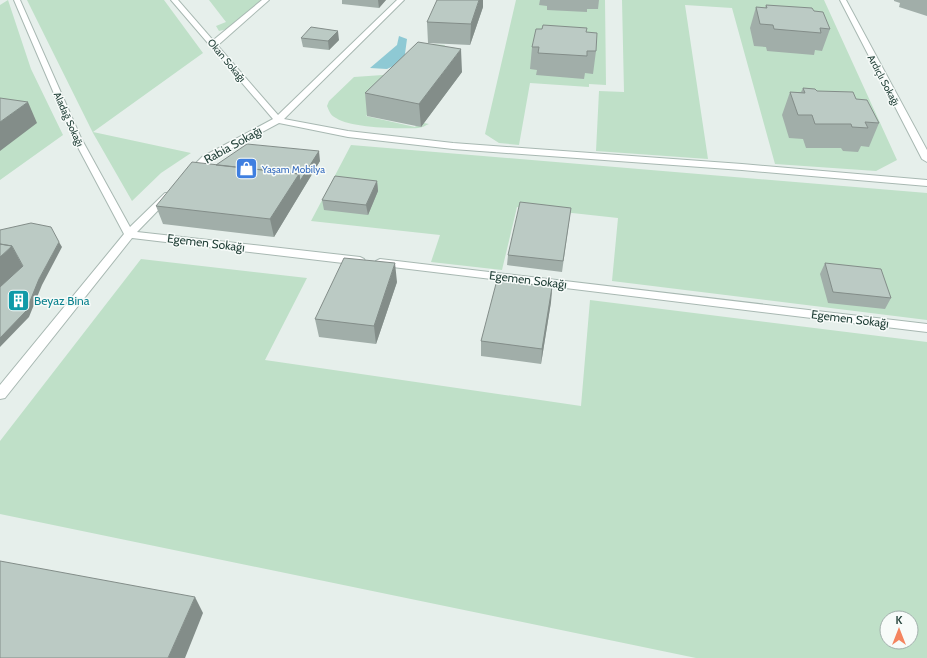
<svg xmlns="http://www.w3.org/2000/svg" width="927" height="658" viewBox="0 0 927 658" font-family="Cabin,sans-serif">
<style>
.green{fill:#bfe0c8;fill-rule:evenodd}
.water{fill:#8ec9d4}
.lines{fill:none;stroke-linecap:round;stroke-linejoin:round}
.service-casing{stroke:#a8b8b2;stroke-width:2}
.minor-casing{stroke:#a8b8b2;stroke-width:2}
.service{fill:#fff;fill-rule:evenodd}
.minor{fill:#fff;fill-rule:evenodd}
.wall{fill:#a1aea9}
.shaded-wall{fill:#838d89}
.building{fill:#bbcac4;stroke:#838d89}
.labels{text-anchor:middle;stroke-width:3;stroke-linejoin:round;paint-order:stroke}
.far-street-label{font-size:10px;fill:#24423a;stroke:#f7fbf9}
.far-shop-label{font-size:10px;fill:#366cbe;stroke:#f7fbf9;text-anchor:start}
.street-label{font-size:12px;fill:#24423a;stroke:#f7fbf9}
.culture-label{font-size:12px;fill:#0d838f;stroke:#f7fbf9;text-anchor:start}
</style>
<rect width="100%" height="100%" fill="#e6efeb"/>
<path class="green" d="M8,0L31,69L63,135L0,180V5Z
M27,0H164L203,53L93,132L191,153L161,173L132,201L93,133Z
M209,0H263L228,29L219,31L216,26L226,22Z
M516,0H605L606,85L589,84V87L530,83L519,145L499,143L485,134Z
M622,0H824L897,160L876,171L775,164L732,8L685,5L708,159L596,151L599,91L624,92Z
M419,43L445,45L435,66L418,64L366,116L415,127L419,122L429,124C426,125 422,128 418,128C400,129 350,128 336,118C331,116 329,111 327,106L329,101L354,77L397,74Z
M351,145L927,193V320L612,281L618,218L517,207L502,270L431,262L440,235L311,221Z
M141,259L307,278L265,360L581,406L590,300L927,342V658H696L0,514V441ZM887,618H911V642H887Z"/>
<path class="water" d="M399,36L407,39L404,61L387,69L370,68L397,45Z"/>
<g class="lines">
<defs>
<path id="service" d="M262,0H269L217,46H211V42Z"/>
<path id="minor" d="M14,0H20L81,138L130,227L165,193H171L173,195L171,197L137,232L360,257L364,259L365,261L364,263L360,265L132,238L5,398L0,399V385L124,234L73,138Z
M171,0H178L278,115L397,0H404L284,119L348,131L453,143L742,164L927,180V186L742,170L453,149L348,137L279,123L208,161L193,176L190,177L185,174L202,157L273,119Z
M840,0H846L927,150V162L922,159Z
M380,259L927,324V332L376,265L375,263L376,261Z"/>
</defs>
<use href="#service" class="service-casing"/>
<use href="#minor" class="minor-casing"/>
<use href="#service" class="service"/>
<use href="#minor" class="minor"/>
</g>
<path class="wall" d="M342,0H386L379,8L342,4Z
M540,0H599L598,9H587V12L547,10V6L539,5Z
M894,0H927V16L899,7L900,3L894,1Z
M766,5L814,11L830,29L822,51L815,50L814,55L767,51L766,47L754,46L750,28L756,7L765,8Z
M483,7L470,45L428,43L427,22Z
M542,29L586,32L596,51L593,74L585,73L584,79L536,75L537,70L530,69L532,47Z
M301,38L339,40L329,50L303,47Z
M462,72L421,127L367,116L365,93Z
M803,88L817,91L856,99L879,123L869,147L861,146L858,152L843,151L841,148H806L803,139L789,138L782,115L790,92H801Z
M320,161L274,237L163,224L156,206L216,165Z
M377,181L378,191L368,215L324,210L322,200Z
M571,208L562,272L507,265L508,255Z
M825,263L891,298L885,309L828,303L820,274Z
M397,282L376,344L319,337L315,319Z
M552,287L551,302L541,364L481,356V341Z"/>
<path class="shaded-wall" d="M378,0H386L379,8Z
M479,0H483V7L470,45L471,24Z
M338,31L339,40L329,50L328,41Z
M461,49L462,72L421,127L419,104Z
M28,102L37,123L0,151V122Z
M319,151L320,161L274,237L270,219L299,174Z
M377,181L378,191L368,215L366,205Z
M59,242L62,247L42,285L29,317L0,347V338L39,279Z
M12,246L26,272L0,295V257Z
M395,263L397,282L376,344L374,326Z
M552,287L551,302L541,364L542,349Z
M195,597L203,613L185,658H168Z"/>
<path class="building" d="M437,0H479L471,24L427,22Z
M766,5L812,8L814,11L823,12L830,29L820,28L821,33L774,29L773,25L760,24L756,7L767,8Z
M543,25L587,28L586,32L597,33L596,51H587V56L538,53L539,47H532L536,29H542Z
M311,27L338,31L328,41L301,38Z
M418,42L461,49L419,104L365,93Z
M803,88L815,89L817,91L853,92L856,99L867,100L879,123L865,122L868,128L852,127L851,124H815L812,115H798L790,92L805,93Z
M0,98L28,102L0,122Z
M247,144L319,151L300,181L299,174L216,165Z
M192,162L299,174L270,219L156,206Z
M335,176L377,181L366,205L322,200Z
M520,202L571,208L563,261L508,255Z
M31,223L51,227L59,242L39,279L26,311L0,338V287L23,266L12,246L0,244V230Z
M0,244L12,246L0,257Z
M344,258L395,263L374,326L315,319Z
M825,263L881,269L891,298L833,292Z
M497,280L552,287L542,349L481,341Z
M0,561L195,597L168,658H0Z"/>
<defs>
<symbol id="shop-square" viewBox="-11 -11 22 22"><rect x="-9" y="-9" width="18" height="18" rx="4" fill="#3f7fe0" stroke="#f7fbf9"/><path d="M-5-2.5h2.3a2.7 3.5 0 0 1 5.4 0H5L5.5 6h-11ZM-1.5-2.5h3a1.5 2.3 0 0 0-3 0Z" fill="#fff"/></symbol>
<symbol id="building-square" viewBox="-11 -11 22 22"><rect x="-9" y="-9" width="18" height="18" rx="4" fill="#0f9aa8" stroke="#f7fbf9"/><path d="M-4-6H4V6H1V3H-1V6H-4ZM-2.5-4.3h1.7v1.8h-1.7ZM.8-4.3h1.7v1.8H.8ZM-2.5-1h1.7V.8h-1.7ZM.8-1h1.7V.8H.8Z" fill="#fff"/></symbol>
</defs>
<g fill-rule="evenodd">
<use href="#shop-square" x="234" y="156" width="25" height="25"/>
<use href="#building-square" x="6" y="288" width="25" height="25"/>
</g>
<g class="labels">
<g class="far-street-label">
<text transform="translate(227 60) rotate(50)" y="4">Okan Sokağı</text>
<text transform="translate(884 80) rotate(62)" y="4">Ardıçlı Sokağı</text>
<text transform="translate(69 119) rotate(66)" y="4">Aladağ Sokağı</text>
</g>
<g class="far-shop-label">
<text x="262" y="173">Yaşam Mobilya</text>
</g>
<g class="street-label">
<text transform="translate(233 145) rotate(-29)" y="4">Rabia Sokağı</text>
<text transform="translate(206 243) rotate(7)" y="4">Egemen Sokağı</text>
<text transform="translate(528 280) rotate(7)" y="4">Egemen Sokağı</text>
<text transform="translate(850 319) rotate(7)" y="4">Egemen Sokağı</text>
</g>
<g class="culture-label">
<text x="34" y="305">Beyaz Bina</text>
</g>
</g>
<g transform="translate(899 630)"><circle r="19" fill="#f7fbf9" stroke="#a3b1ad"/>
<path d="M0-3L7 15L0 10L-7 15Z" fill="#f4845f"/>
<text y="-6" font-size="11" font-weight="bold" text-anchor="middle" fill="#24423a">K</text>
</g>
</svg>
